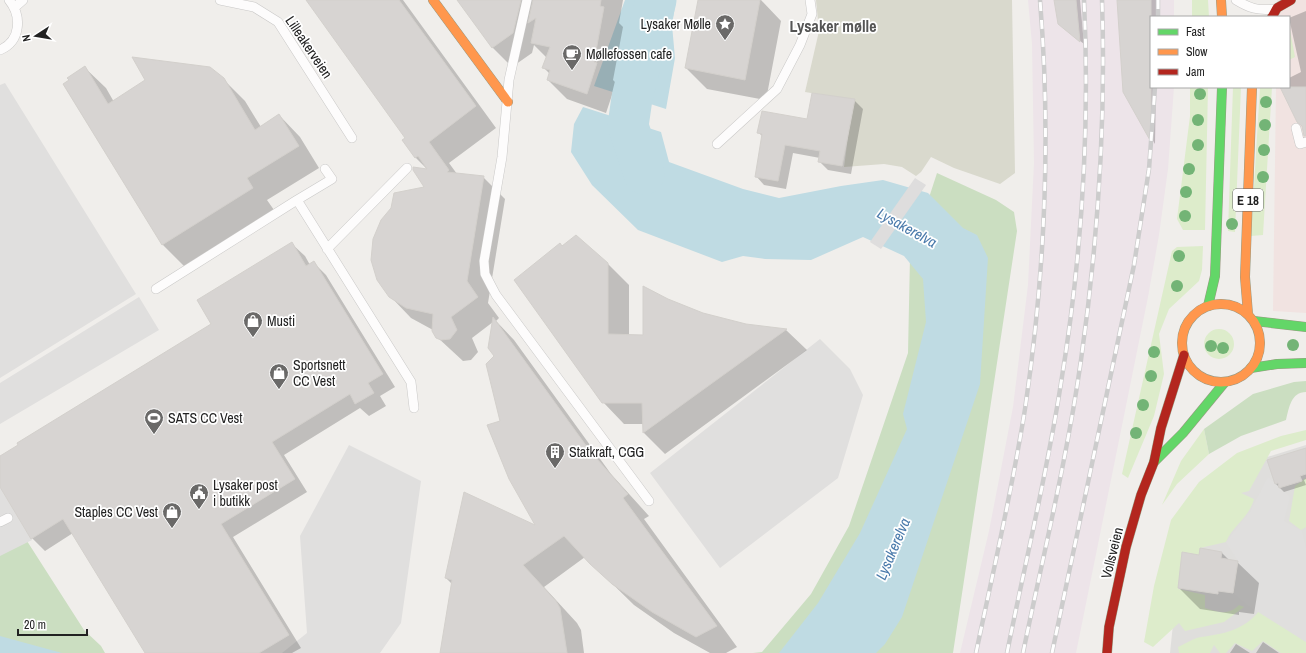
<svg xmlns="http://www.w3.org/2000/svg" width="1306" height="653" viewBox="0 0 1306 653" font-family="'Archivo Narrow',sans-serif">
<style>
.residential{fill:#dfdedc}
.commercial{fill:#f1e3e1}
.industrial{fill:#ede4e9}
.construction{fill:#d9d9cd}
.grass{fill:#ddeccb}
.forest{fill:#cbdec1}
.parking{fill:#e0dfde}
.water{fill:#bfdbe3}
.pier{fill:#dedddd}
.shadow{fill:#0003}
.lines{fill:none;stroke-linecap:round;stroke-linejoin:round}
.river{stroke:#bfdbe3;stroke-width:41}
.building{fill:#d7d4d2;stroke:#d3d0cc}
.lane-casing{stroke:#c9c8c7;stroke-width:10}
.fast-casing{stroke:#999a82;stroke-width:10}
.slow-casing{stroke:#999a82;stroke-width:10}
.jam-casing{stroke:#999a82;stroke-width:10}
.lane{stroke:#fdfcfc;stroke-width:9}
.fast{stroke:#63d668;stroke-width:9}
.slow{stroke:#ff974d;stroke-width:9}
.jam{stroke:#b3261e;stroke-width:9}
.rail-casing{stroke:#ccc;stroke-width:4.5}
.rail{stroke:#fff;stroke-width:3;stroke-dasharray:9;stroke-linecap:butt}
.tree{fill:#73b476}
.labels{text-anchor:middle;stroke-width:3.5;stroke-linejoin:round;paint-order:stroke}
.shield{fill:#fff;stroke:#646464;stroke-width:1}
.shield-label{font-size:13px;font-weight:bold;fill:#222}
.poi-label{font-size:14px;fill:#222;stroke:#fff;text-anchor:start}
.street-label{font-size:14px;fill:#222;stroke:#fff}
.water-label{font-size:15px;font-style:italic;fill:#4a7aab;stroke:#fff}
.quarter-label{font-size:16px;font-weight:bold;fill:#555;stroke:#fff}
</style>
<rect width="100%" height="100%" fill="#f0eeeb"/>
<path class="residential" d="M1306,445V653H1170L1178,576L1196,509L1248,463Z"/>
<path class="commercial" d="M1277,0H1306V313L1273,311L1276,87H1289V17H1277Z"/>
<path class="industrial" d="M1028,0H1174V17H1151V87H1174L1168,169L1159,235L1148,297L1076,653H960L989,531L1013,407L1028,285L1034,163L1032,44Z"/>
<path class="construction" d="M816,0H1012L1015,173L1000,184L954,168L931,157L921,172L916,176L902,167L884,164L844,167L853,100L805,92L819,31Z"/>
<path class="grass" d="M1192,0H1208L1209,17H1192Z
M1289,25L1295,57L1289,60Z
M1190,87H1208L1205,230H1183L1177,219L1190,116Z
M1233,87H1241L1235,232L1228,231Z
M1260,87H1272L1263,235L1251,236Z
M1203,246L1202,270L1199,281L1169,309L1159,334L1164,374L1154,416L1128,478L1122,474L1172,251L1177,247Z
M1204 344a15 15 0 1 1 30 0a15 15 0 1 1-30 0Z
M1204,429L1209,454L1177,484L1162,505L1181,461Z
M1306,430V440L1271,451L1249,491L1241,493L1254,499C1249,518 1233,525 1226,542L1200,548L1199,555L1182,552L1178,589L1205,595V608C1217,612 1229,616 1239,605L1244,607L1224,622L1185,631L1179,623L1153,647L1144,642L1154,586L1171,520L1199,482L1237,453L1281,436Z
M1306,478V527L1301,530L1289,521L1295,486Z
M1259,611L1306,642V653H1281L1263,641L1252,651L1235,643L1226,653H1220L1214,645L1210,653H1179L1178,647C1185,644 1194,638 1201,637C1224,634 1244,630 1259,611Z"/>
<path class="forest" d="M937,173L996,200L1014,212L1017,231L953,653H753L762,652L811,594L849,526L908,353L910,256Z
M1306,381V392C1291,392 1289,408 1286,420L1241,436L1209,454L1204,429L1253,394L1294,382Z
M18,527L84,630L101,646L105,653H0V535Z"/>
<path class="parking" d="M5,83L136,294L0,378V85Z
M139,297L159,330L0,424V383Z
M820,339L850,369L863,395L838,478L720,568L650,473Z
M349,445L421,481L401,623L380,653H282L307,633L300,536Z
M1268,477L1290,497L1284,521L1302,531L1306,548V642L1247,605L1233,593L1238,561L1226,542L1251,510Z
M0,487L32,540L0,556Z"/>
<path class="water" d="M625,0H676L672,25L675,58L666,109L594,86Z
M583,107L661,132L669,162L743,189L779,198L841,186L883,180L928,193L963,228L977,235L988,258L980,384L902,617L885,644L876,653H779L818,603L860,533L907,429L903,414L926,322L923,279L904,256L863,237L811,260L765,259L743,256L722,262L638,230L592,185L571,152L574,124Z
M0,636L62,653H0Z"/>
<path class="pier" d="M915,178L926,185L881,249L870,242Z"/>
<path class="shadow" d="M307,0H403L496,128L449,163L457,174L483,177L505,199L488,303L499,318L496,321L514,340L611,474L649,516L644,519L737,647L726,653H710L674,633L634,605L585,557L544,587L577,623L581,630L584,653H441L452,584L446,578L538,527L501,422L493,322L472,338L478,352L471,360L463,361L437,337L433,330L411,318L390,296L426,187L428,170L415,157L407,138Z
M458,0H623L619,23L623,27L613,80L616,83L606,113L567,99L548,80L550,74L543,67L547,58L534,45L532,53L512,67L492,47Z
M699,0H761L781,21L766,100L707,89L686,68Z
M1055,0H1080L1084,44L1059,24Z
M1118,0H1157V17H1151V87H1156L1155,144L1124,92Z
M1306,11V133L1281,87H1289V78L1301,72L1289,18Z
M84,67L106,88L114,102L223,79L245,101L261,127L279,115L300,137L319,168L267,200L274,210L184,266L163,245L64,85Z
M854,100L863,109L851,174L828,170L819,161L820,158L793,153L786,189L764,185L756,176L763,137L759,133L808,120Z
M292,244L305,256L310,265L314,263L326,275L395,387L380,396L386,406L369,416L360,408L284,455L307,492L233,537L301,648L292,653H147L73,533L45,551L32,538L0,485V457L213,324Z
M562,247L608,264L629,285V336H644L667,300L702,314L746,325L786,330L807,350L665,454L644,433V424H624L603,402Z
M1306,449V479L1304,480L1306,485L1284,492L1276,484Z
M1201,549L1222,553L1230,561L1237,562L1259,583L1254,614L1239,612V615L1200,609L1179,588L1200,556Z
M1263,642L1279,653H1256Z
M1236,644L1250,653H1230Z"/>
<g class="lines">
<path class="river" d="M644,174L628,126L632,98L656,0"/>
</g>
<path class="building" d="M306,0H399L476,106L429,142L449,170L447,172L484,176L467,281L478,297L451,317L457,330L450,339L441,340L436,338L432,331L433,314L406,308L389,297L377,280L371,260L373,239L381,220L391,208L394,193L424,187L413,170V167L427,169L418,156L415,158L402,140L405,138Z
M457,0H521L513,33L492,48Z
M533,0H601L600,6L604,7L594,62L597,63L587,94L547,80L550,70L542,68L550,47L531,43L536,18L528,23Z
M698,0H760L745,80L685,68Z
M1054,0H1076L1080,42L1058,24Z
M1117,0H1151V142L1123,92Z
M132,57L210,67L224,78L255,130L279,114L299,146L247,178L253,188L162,245L63,84L69,80L67,78L85,66L108,104L145,80Z
M1280,87H1306V136H1304L1302,126L1297,122Z
M812,93L855,99L842,166L818,162L820,151L785,145L778,181L755,177L762,134L757,133L762,111L807,119Z
M576,235L608,263V334L643,335V286L668,299L703,313L746,324L787,329L643,433L642,403H602L514,280L560,243L562,246Z
M292,242L306,266L314,261L383,374L368,383L374,393L355,404L350,394L272,442L295,479L221,524L289,635L259,653H145L63,519L31,539L0,487V456L18,445L17,443L211,324L197,300Z
M493,317L590,451L628,494L623,498L717,626L696,637L652,612L612,584L590,564L564,536L523,565L556,601L560,608L567,653H440L452,580L445,578L464,492L535,525L509,479L487,425L500,421L486,364L494,356L488,348Z
M1306,448V474L1300,476L1302,481L1279,488L1278,483L1275,484L1267,460Z
M1200,548L1222,552L1221,558L1238,561L1233,593L1218,591V594L1178,588L1182,552L1199,555Z"/>
<g class="lines">
<defs>
<path id="lane" d="M220,0L254,7L278,22L352,138
M527,0L509,80L502,157L484,261L485,274L496,295L649,501
M1236,0C1249,8 1258,11 1274,9
M15,7L23,0
M0,50C21,41 22,16 9,0
M1296,128L1300,144L1306,142
M717,144L777,89L800,45L812,14L810,0
M297,200L332,179L325,169
M327,249L407,168
M156,289L297,200L411,382L414,408
M0,522L8,518"/>
<path id="fast" d="M1208,306L1215,276L1222,87
M1254,321L1306,327
M1251,368L1277,364L1306,363
M1154,462L1183,433L1225,382"/>
<path id="slow" d="M433,0L508,102
M1221,0L1222,17
M1182 343a39 39 0 1 1 78 0a39 39 0 1 1-78 0Z
M1248,314L1245,277L1252,87"/>
<path id="jam" d="M1272,17L1277,8L1291,0
M1107,653L1109,627L1126,547L1141,495L1154,462L1161,428L1184,355"/>
</defs>
<use href="#lane" class="lane-casing"/>
<use href="#fast" class="fast-casing"/>
<use href="#slow" class="slow-casing"/>
<use href="#jam" class="jam-casing"/>
<use href="#lane" class="lane"/>
<use href="#fast" class="fast"/>
<use href="#slow" class="slow"/>
<use href="#jam" class="jam"/>
<defs>
<path id="rail" d="M1158,0V17
M976,653C993,572 1012,491 1025,409C1045,275 1051,136 1040,0
M1007,653C1025,563 1047,474 1061,383C1082,256 1090,128 1084,0
M1023,653C1043,556 1067,459 1081,360C1098,241 1106,120 1102,0
M1052,653L1134,265L1149,169L1155,87"/>
</defs>
<use href="#rail" class="rail-casing"/>
<use href="#rail" class="rail"/>
</g>
<g class="tree">
<circle cx="1200" cy="94" r="6"/>
<circle cx="1266" cy="102" r="6"/>
<circle cx="1198" cy="120" r="6"/>
<circle cx="1265" cy="125" r="6"/>
<circle cx="1198" cy="145" r="6"/>
<circle cx="1264" cy="150" r="6"/>
<circle cx="1189" cy="169" r="6"/>
<circle cx="1263" cy="177" r="6"/>
<circle cx="1186" cy="192" r="6"/>
<circle cx="1185" cy="216" r="6"/>
<circle cx="1232" cy="224" r="6"/>
<circle cx="1179" cy="256" r="6"/>
<circle cx="1177" cy="286" r="6"/>
<circle cx="1293" cy="345" r="6"/>
<circle cx="1211" cy="346" r="6"/>
<circle cx="1223" cy="348" r="6"/>
<circle cx="1154" cy="352" r="6"/>
<circle cx="1151" cy="376" r="6"/>
<circle cx="1143" cy="405" r="6"/>
<circle cx="1136" cy="433" r="6"/>
</g>
<defs>
<symbol id="sight-pin" viewBox="-11 -11 22 30"><path d="M0 17L-7.5 6A9.5 9.5 0 1 1 7.5 6Z" fill="#6a6968" stroke="#fff"/><path d="M0-6L1.8-2.2L6-1.7L2.9 1.2L3.7 5.4L0 3.3L-3.7 5.4L-2.9 1.2L-6-1.7L-1.8-2.2Z" fill="#fff"/></symbol>
<symbol id="cafe-pin" viewBox="-11 -11 22 30"><path d="M0 17L-7.5 6A9.5 9.5 0 1 1 7.5 6Z" fill="#6a6968" stroke="#fff"/><path d="M-5.5-4.5H6V0H3Q3 3.5 0 3.5H-2.5Q-5.5 3.5-5.5 0ZM3-3.2v2h1.7v-2ZM-6 4.5H4V6H-6Z" fill="#fff"/></symbol>
<symbol id="shop-pin" viewBox="-11 -11 22 30"><path d="M0 17L-7.5 6A9.5 9.5 0 1 1 7.5 6Z" fill="#6a6968" stroke="#fff"/><path d="M-5-2.5h2.3a2.7 3.5 0 0 1 5.4 0H5L5.5 6h-11ZM-1.5-2.5h3a1.5 2.3 0 0 0-3 0Z" fill="#fff"/></symbol>
<symbol id="stadium-pin" viewBox="-11 -11 22 30"><path d="M0 17L-7.5 6A9.5 9.5 0 1 1 7.5 6Z" fill="#6a6968" stroke="#fff"/><path d="M0-5a6.5 5 0 1 0 0 10a6.5 5 0 1 0 0-10ZM-3.5-1.8h7v3.6h-7Z" fill="#fff"/></symbol>
<symbol id="building-pin" viewBox="-11 -11 22 30"><path d="M0 17L-7.5 6A9.5 9.5 0 1 1 7.5 6Z" fill="#6a6968" stroke="#fff"/><path d="M-4-6H4V6H1V3H-1V6H-4ZM-2.5-4.3h1.7v1.8h-1.7ZM.8-4.3h1.7v1.8H.8ZM-2.5-1h1.7V.8h-1.7ZM.8-1h1.7V.8H.8Z" fill="#fff"/></symbol>
<symbol id="civic-pin" viewBox="-11 -11 22 30"><path d="M0 17L-7.5 6A9.5 9.5 0 1 1 7.5 6Z" fill="#6a6968" stroke="#fff"/><path d="M-.6-6.5H3V-4.5H.6V-3L4-1V1h2V6H-6V1h2V-1L-.6-3ZM-1.2 2.5V6h2.4V2.5Z" fill="#fff"/></symbol>
</defs>
<g fill-rule="evenodd">
<use href="#sight-pin" x="714" y="13" width="22" height="30"/>
<use href="#cafe-pin" x="561" y="43" width="22" height="30"/>
<use href="#shop-pin" x="242" y="310" width="22" height="30"/>
<use href="#shop-pin" x="268" y="362" width="22" height="30"/>
<use href="#stadium-pin" x="143" y="407" width="22" height="30"/>
<use href="#building-pin" x="544" y="441" width="22" height="30"/>
<use href="#civic-pin" x="188" y="482" width="22" height="30"/>
<use href="#shop-pin" x="161" y="501" width="22" height="30"/>
</g>
<g class="labels">
<rect class="shield" x="1233" y="189" width="30" height="22" rx="3"/>
<g class="shield-label">
<text x="1248" y="205">E 18</text>
</g>
<g class="poi-label">
<text x="711" y="29" text-anchor="end">Lysaker Mølle</text>
<text x="586" y="59">Møllefossen cafe</text>
<text x="267" y="326">Musti</text>
<text x="293" y="370">Sportsnett<tspan x="293" dy="16">CC Vest</tspan></text>
<text x="168" y="423">SATS CC Vest</text>
<text x="569" y="457">Statkraft, CGG</text>
<text x="213" y="490">Lysaker post<tspan x="213" dy="16">i butikk</tspan></text>
<text x="158" y="517" text-anchor="end">Staples CC Vest</text>
</g>
<g class="street-label">
<text transform="translate(309 47) rotate(56)" y="5">Lilleakerveien</text>
<text transform="translate(1112 553) rotate(-76)" y="5">Vollsveien</text>
</g>
<g class="water-label">
<text transform="translate(907 228) rotate(29)" y="5">Lysakerelva</text>
<text transform="translate(893 549) rotate(-67)" y="5">Lysakerelva</text>
</g>
<g class="quarter-label">
<text x="833" y="32">Lysaker mølle</text>
</g>
</g>
<rect x="1150" y="16" width="140" height="72" fill="#ffffff" stroke="#a7a7a7"/>
<rect x="1158" y="29" width="20" height="6" fill="#63d668" stroke="#a7a7a7"/>
<text x="1186" y="36" font-size="12" fill="#222222">Fast</text>
<rect x="1158" y="49" width="20" height="6" fill="#ff974d" stroke="#a7a7a7"/>
<text x="1186" y="56" font-size="12" fill="#222222">Slow</text>
<rect x="1158" y="69" width="20" height="6" fill="#b3261e" stroke="#a7a7a7"/>
<text x="1186" y="76" font-size="12" fill="#222222">Jam</text>
<g transform="translate(36 36) rotate(258)" stroke="#ffffff" stroke-width="3" paint-order="stroke">
<path d="M0-3L7 15L0 10L-7 15Z" fill="#222222"/>
<text y="-6" font-size="11" font-weight="bold" text-anchor="middle" fill="#222222">N</text>
</g>
<path d="M18 629v6h69v-6" fill="none" stroke="#222222" stroke-width="2"/>
<text x="24" y="629" font-size="12" fill="#222222" stroke="#ffffff" stroke-width="3" paint-order="stroke">20 m</text>
</svg>
